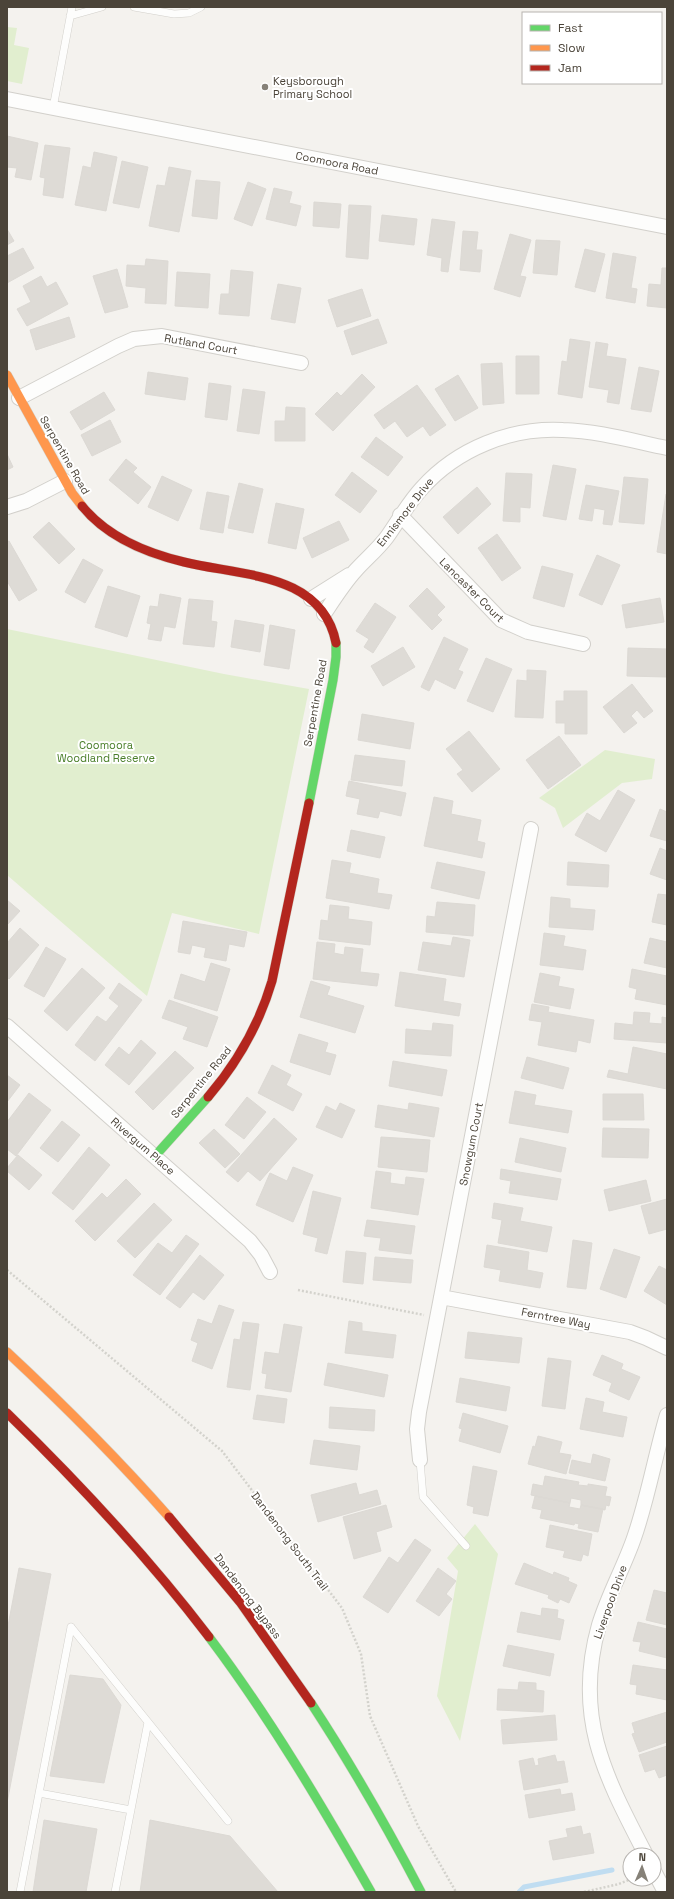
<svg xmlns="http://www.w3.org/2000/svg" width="674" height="1899" viewBox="0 0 674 1899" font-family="'Space Grotesk',sans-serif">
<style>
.green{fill:#e1eecf}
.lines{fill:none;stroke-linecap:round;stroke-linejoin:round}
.stream{stroke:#c0ddf1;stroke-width:5}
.building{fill:#dedbd6;stroke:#dcd9d4}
.lane-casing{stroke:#d2d0cb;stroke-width:8}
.street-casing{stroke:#d2d0cb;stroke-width:16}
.fast-casing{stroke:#d3cfc5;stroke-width:10}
.slow-casing{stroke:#d3cfc5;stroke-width:10}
.jam-casing{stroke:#d3cfc5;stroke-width:10}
.path{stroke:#d3d2cc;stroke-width:2.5;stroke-dasharray:2 2;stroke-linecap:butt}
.lane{stroke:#fdfdfc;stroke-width:7}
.street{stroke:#fdfdfc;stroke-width:14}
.fast{stroke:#63d668;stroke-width:9}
.slow{stroke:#ff974d;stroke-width:9}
.jam{stroke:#b3261e;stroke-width:9}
.poi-dot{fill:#868178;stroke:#fff;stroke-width:1.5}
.labels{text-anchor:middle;stroke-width:4;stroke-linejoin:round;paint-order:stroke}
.poi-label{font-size:11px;fill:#4b4439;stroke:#fff;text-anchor:start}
.street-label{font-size:11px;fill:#4b4439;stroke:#fff}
.park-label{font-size:11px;fill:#4a7f2a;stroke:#fff}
</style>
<rect width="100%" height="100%" fill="#f4f2ee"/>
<path class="green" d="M7,27L17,28L14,45L29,48L22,84L7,81Z
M7,629L224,674L309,689L259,934L172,913L147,996L7,875Z
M605,750L655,759L652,779L622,783L563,828L555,808L539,798Z
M475,1524L498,1554L460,1741L437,1696L458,1571L447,1558Z"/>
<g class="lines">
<path class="stream" d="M519,1892L524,1887L612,1870"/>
</g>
<path class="building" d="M7,136L38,143L31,180L15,177L17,168L7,167Z
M45,145L70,148L63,198L43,195L45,178L40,177Z
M94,152L117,157L106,211L75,205L83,166L91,168Z
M122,161L148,167L139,208L113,203Z
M169,167L191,171L179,232L149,226L157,185L165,186Z
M196,180L220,182L217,219L192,216Z
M248,182L266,189L252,226L234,219Z
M274,188L292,192L289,203L301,206L296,226L266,219Z
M314,202L341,204L339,228L313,226Z
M349,205L371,206L368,259L346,257Z
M382,215L417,219L414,245L379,241Z
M432,219L455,222L448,272L441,271L442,258L427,255Z
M7,229L14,241L7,245Z
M463,231L478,232L476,250H482L480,272L460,270Z
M510,234L531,240L520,276L526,277L520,297L494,289Z
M536,240L560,241L557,275L533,273Z
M23,248L34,268L7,283V256Z
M585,249L605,254L595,292L575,287Z
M613,253L636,257L631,288L637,289L635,303L606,298Z
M146,259L168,261L166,304L145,303L146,288L126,286L127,265L145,266Z
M662,268H667V308L647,306L649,284L661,285Z
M117,269L128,307L105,313L93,276Z
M231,270L253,272L249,316L219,314L221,294H229Z
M177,272L210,274L208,308L175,306Z
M41,276L47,287L56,282L68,304L27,326L17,309L31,302L23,286Z
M278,284L301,288L295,323L271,319Z
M362,289L371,316L337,327L328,300Z
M69,317L75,337L36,350L30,330Z
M378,319L387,343L352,355L344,331Z
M570,339L590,342L582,398L558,394L562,361L567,362Z
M596,342L608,344L606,356L626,359L619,404L607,402L609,390L589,387Z
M516,356H539V394H516Z
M502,363L504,403L483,405L481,364Z
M639,367L659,371L651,412L631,409Z
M148,372L188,378L185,400L145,394Z
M362,374L375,387L333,431L315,414L337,392L341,396Z
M458,375L478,408L455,421L435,389Z
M209,383L231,386L227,420L205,417Z
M417,385L446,425L430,436L423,426L407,437L395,421L384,429L374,415Z
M243,389L265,392L259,434L237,431Z
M104,392L115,410L81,430L70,412Z
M286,407L305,408V441H275V421H285Z
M110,420L121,442L92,456L81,435Z
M376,437L403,457L388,476L361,457Z
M7,454L13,467L7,470Z
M126,459L137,468L133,472L151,487L138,504L109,480Z
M553,465L576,469L566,520L543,516Z
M352,472L377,491L360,513L335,495Z
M506,473L532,474L530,508L520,507V522L503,521Z
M162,476L192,490L178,521L148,507Z
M624,477L648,479L644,524L619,522Z
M239,483L263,489L253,533L228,528Z
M586,485L619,491L612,525L603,524L605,510L594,508L592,521L579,519Z
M477,487L491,504L458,534L443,517Z
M207,492L229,496L223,533L200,529Z
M666,494H667V554L657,552Z
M276,503L304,509L296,549L268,543Z
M339,521L349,540L312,558L303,538Z
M49,522L75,549L59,564L33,537Z
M497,534L521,568L502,581L478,548Z
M9,541L37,590L19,601L7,581V542Z
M597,555L620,565L602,605L579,595Z
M83,559L103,570L85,603L65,592Z
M542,566L573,574L564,607L533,598Z
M108,586L140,596L127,637L95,627Z
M427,588L445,607L437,615L442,620L432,630L409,606Z
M160,594L181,598L175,628L164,626L161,641L148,639L151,624L147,623L150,606L158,607Z
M660,598L664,622L626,628L622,605Z
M189,599L213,601L211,621L217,622L214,647L183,644Z
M375,603L396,617L373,653L364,647L369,639L356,631Z
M235,620L264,625L260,652L231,647Z
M270,625L295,630L289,669L264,665Z
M444,637L468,649L458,670L463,672L455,689L435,679L429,691L421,687Z
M403,647L415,667L383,686L371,666Z
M628,648L667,649V677L627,676Z
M486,658L512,669L493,712L467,701Z
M527,670L546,671L543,718L515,717L517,680L527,681Z
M632,684L653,711L644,718L637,710L631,716L637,723L624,733L603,707Z
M564,691H587V734H565V723H556V701H564Z
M362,714L414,723L410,749L358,740Z
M469,731L500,769L472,792L457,774L463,770L446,749Z
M559,736L581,765L548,789L526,760Z
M355,755L405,761L402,786L351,780Z
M349,781L406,793L401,816L380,811L378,818L357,814L360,799L346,796Z
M618,790L635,800L606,852L575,835L587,813L600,821Z
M434,797L453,801L451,814L481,820L477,841L485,843L482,858L424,846Z
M660,809L667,812V841L650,836Z
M351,830L385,837L380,858L347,851Z
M660,848L667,851V880L650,874Z
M332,860L351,863L349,873L379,879L377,893L392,895L389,909L326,898Z
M437,862L485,872L479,899L431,888Z
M568,862L609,865L608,887L567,885Z
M658,894L667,895V925L652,922Z
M551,897L570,899V908L595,910L593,930L549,927Z
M7,900L20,911L7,925Z
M437,902L475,905L473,936L426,932L427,916L435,917Z
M330,905L349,907L348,919L372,922L370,945L319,939L321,920L328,921Z
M183,921L247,932L244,947L229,944L226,961L204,957L206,948L192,945L190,954L178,952Z
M20,928L39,945L9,979L7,977V943Z
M544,933L565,936L563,946L586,950L583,970L540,965Z
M453,937L470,940L464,977L418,970L423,942L451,946Z
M650,938L667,942V968L644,963Z
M317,942L335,944L334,953L344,955L345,947L363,949L360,972L379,974L377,986L313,979Z
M46,947L66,959L44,997L24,986Z
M211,963L230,969L217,1011L174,998L181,974L205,982Z
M82,968L105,988L67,1031L44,1011Z
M632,969L667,976V1005L635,999L637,989L629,987Z
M400,972L446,979L443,1001L461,1004L459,1016L395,1006Z
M540,973L560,977L558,986L574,989L570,1009L534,1002Z
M311,981L330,987L327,995L364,1006L355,1033L300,1017Z
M119,983L142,1000L95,1061L75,1045L97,1016L106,1022L119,1006L109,998Z
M169,1000L218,1017L207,1047L183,1039L188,1027L162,1018Z
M532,1004L549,1007L548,1012L594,1020L590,1043L578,1040L576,1052L538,1045L542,1022L529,1020Z
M634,1012L650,1013L649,1023L662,1024V1017L667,1018V1043L614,1039L615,1023L633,1025Z
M433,1023L453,1025L451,1056L405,1053L406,1029L432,1031Z
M299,1034L328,1043L325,1052L336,1055L330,1075L290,1062Z
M141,1040L156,1053L129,1085L105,1065L119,1047L129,1055Z
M633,1047L667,1054V1089L607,1077L609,1070L628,1074Z
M175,1051L194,1068L153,1110L135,1092Z
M527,1057L569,1068L563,1089L521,1078Z
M393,1061L447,1070L442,1096L389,1086Z
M272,1065L291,1075L286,1085L302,1094L293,1111L258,1093Z
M7,1075L20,1085L7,1102Z
M515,1091L536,1095L534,1105L572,1111L568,1133L509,1123Z
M29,1093L51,1110L16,1156L7,1149V1122Z
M603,1094H643L644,1120H603Z
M247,1097L266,1112L244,1139L225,1125Z
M340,1103L355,1110L342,1138L316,1127L326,1106L336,1111Z
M409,1103L439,1108L434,1137L375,1127L378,1105L408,1110Z
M274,1118L297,1139L260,1181L248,1171L238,1182L226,1172Z
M62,1121L80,1135L58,1162L40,1148Z
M603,1128L649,1129L648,1158L602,1157Z
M214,1129L240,1154L225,1168L199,1143Z
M381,1137L430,1140L427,1172L378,1167Z
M520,1138L566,1148L561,1172L515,1162Z
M89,1147L110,1165L73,1210L52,1193Z
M18,1155L42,1175L29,1190L7,1171V1168Z
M293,1167L313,1175L293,1222L256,1205L270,1173L287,1181Z
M501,1169L561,1179L557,1200L509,1193L511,1181L500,1179Z
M376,1171L391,1173L390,1183L405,1185L406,1177L424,1179L418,1215L371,1208Z
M126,1179L141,1194L95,1241L75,1221L102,1193L107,1198Z
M646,1180L651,1201L609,1211L604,1190Z
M313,1191L341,1198L327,1254L315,1251L318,1238L303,1234Z
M667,1199V1229L649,1234L641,1206Z
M154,1203L172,1220L135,1258L117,1241Z
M494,1203L523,1208L520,1221L552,1227L547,1252L498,1243L502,1220L492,1218Z
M367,1220L415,1226L411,1254L379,1250L381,1238L364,1236Z
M186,1235L199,1244L160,1295L133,1275L158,1243L172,1253Z
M573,1240L592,1243L586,1289L567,1287Z
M487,1245L529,1252L527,1270L543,1273L540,1288L499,1281L501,1270L484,1267Z
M614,1249L640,1257L626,1298L600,1289Z
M346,1251L366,1253L363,1284L343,1282Z
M200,1255L224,1275L204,1300L193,1292L180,1308L166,1298Z
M375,1257L413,1260L411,1283L373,1280Z
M659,1266L667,1270V1305L644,1291Z
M219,1305L234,1310L212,1369L192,1361L198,1343L191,1340L198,1319L212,1324Z
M349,1321L362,1323V1331L396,1335L393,1358L345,1353Z
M243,1322L259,1324L250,1390L227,1387L234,1339L240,1340Z
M284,1324L302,1327L291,1392L265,1388L267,1374L262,1373L265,1352L279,1354Z
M468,1332L522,1338L519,1363L465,1358Z
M602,1355L623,1364L621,1369L640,1377L629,1400L609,1391L612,1383L593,1375Z
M548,1358L571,1361L565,1409L542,1406Z
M328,1363L388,1375L384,1397L324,1385Z
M460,1378L510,1387L506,1411L456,1402Z
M257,1395L287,1399L284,1423L253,1419Z
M586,1398L604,1402L602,1412L627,1417L623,1437L580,1429Z
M330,1407L375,1410L374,1431L329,1428Z
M463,1413L508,1426L500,1453L459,1441L462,1429L459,1428Z
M538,1436L562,1442L559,1453L571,1455L566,1474L528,1464L533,1446L535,1447Z
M314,1440L360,1446L357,1470L310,1464Z
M593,1454L610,1459L605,1481L569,1473L572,1460L591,1464Z
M473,1466L497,1471L488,1516L473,1513L474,1507L467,1505Z
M545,1476L579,1482L578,1485L588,1486V1484L607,1487L605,1496L611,1497L609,1506L606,1505L605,1510L581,1505V1500L571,1498L570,1503L531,1495L533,1484L543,1486Z
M356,1483L359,1495L377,1490L381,1504L318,1522L311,1495Z
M535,1496L570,1503L569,1507L580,1509L581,1505L603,1509L598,1532L578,1528L579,1524L575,1523L574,1525L540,1518L542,1510L532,1508Z
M386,1505L392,1527L376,1532L381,1551L354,1559L343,1517Z
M550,1525L592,1534L588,1556L583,1554L581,1561L563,1557L565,1551L546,1547Z
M415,1539L431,1550L388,1613L363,1597L389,1557L398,1563Z
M524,1563L553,1575L554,1572L569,1578L568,1581L577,1585L569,1603L560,1599L558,1603L548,1598L549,1595L515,1584Z
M19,1568L51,1574L7,1803V1631Z
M438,1568L456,1581L446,1594L452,1599L439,1616L416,1601Z
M654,1590L667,1593V1625L646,1620Z
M542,1608L558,1610L557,1618L564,1620L560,1640L517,1632L521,1612L541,1616Z
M638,1622L667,1629V1658L639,1651L641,1642L633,1641Z
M508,1645L554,1654L550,1676L503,1666Z
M633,1665L667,1670V1700L636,1694L637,1685L630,1684Z
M70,1675L103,1679L121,1705L104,1783L50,1776Z
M519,1682L536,1683V1690L544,1691L543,1712L497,1710L498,1689L518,1690Z
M667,1712V1742L639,1752L632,1734L635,1733L632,1723Z
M555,1715L557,1740L503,1744L501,1720Z
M667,1746V1775L659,1778L655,1769L645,1772L639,1755Z
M555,1755L557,1762L564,1761L568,1782L524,1790L519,1761L533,1758L535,1766L539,1765L538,1759Z
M560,1789L561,1795L572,1793L575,1810L529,1818L525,1795Z
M44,1820L97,1829L86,1892H33Z
M150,1820L230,1836L278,1892H140Z
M581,1826L583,1835L590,1833L594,1853L553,1860L549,1841L568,1837L566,1829Z"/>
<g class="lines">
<defs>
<path id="lane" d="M134,7L174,14L189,13L201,7
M70,16L102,7
M53,108L72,7
M420,1460L423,1497L466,1546
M71,1627L148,1722
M39,1793L131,1810
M20,1892L71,1627
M115,1892L148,1722L228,1821"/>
<path id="street" d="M7,99L667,227
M19,398L118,346L134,339L162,336L301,363
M7,507L26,501L65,481
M400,515L501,620L528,632L583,644
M311,599L349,575
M324,614C334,599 344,583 356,570C366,559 378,549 387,537C399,520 408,503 422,488C457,449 511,427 563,430C598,431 633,441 667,448
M7,1026L250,1241L261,1255L270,1272
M441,1297L630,1332L646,1338L667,1348
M420,1460L417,1429L419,1412L531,829
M646,1855C605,1776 573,1717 599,1625C608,1595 624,1567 634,1538C648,1498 655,1456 667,1415
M654,1871L665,1892"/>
<path id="fast" d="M309,803L333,680L336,657V643
M155,1156L208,1097
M209,1637C270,1718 321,1804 371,1892
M311,1703C351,1764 387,1827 421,1892"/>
<path id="slow" d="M7,375L72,493L82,506
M7,1352C64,1405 118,1459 169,1517"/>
<path id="jam" d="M82,506C107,537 146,553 184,562C240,576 322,572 336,643
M208,1097C238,1062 259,1025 272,981L309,803
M7,1413C79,1483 148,1557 209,1637
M169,1517L240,1602L311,1703"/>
</defs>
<use href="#lane" class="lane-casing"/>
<use href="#street" class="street-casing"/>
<use href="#fast" class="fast-casing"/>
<use href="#slow" class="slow-casing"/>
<use href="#jam" class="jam-casing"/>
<path class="path" d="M7,1270L222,1451L342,1608L361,1654L370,1716L418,1826L456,1892
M298,1290L424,1315
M584,1892L619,1884L631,1879"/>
<use href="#lane" class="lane"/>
<use href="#street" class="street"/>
<use href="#fast" class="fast"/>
<use href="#slow" class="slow"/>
<use href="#jam" class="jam"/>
</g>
<circle class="poi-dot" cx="265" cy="87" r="4"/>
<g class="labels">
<g class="poi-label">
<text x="273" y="85">Keysborough<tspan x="273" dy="13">Primary School</tspan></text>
</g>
<g class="street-label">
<text transform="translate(337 163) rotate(11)" y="4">Coomoora Road</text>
<text transform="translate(201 344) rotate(10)" y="4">Rutland Court</text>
<text transform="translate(65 455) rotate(60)" y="4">Serpentine Road</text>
<text transform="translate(405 512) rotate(-52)" y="4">Ennismore Drive</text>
<text transform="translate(472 590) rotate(45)" y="4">Lancaster Court</text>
<text transform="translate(315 703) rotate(-80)" y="4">Serpentine Road</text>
<text transform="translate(201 1082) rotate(-51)" y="4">Serpentine Road</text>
<text transform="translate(471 1144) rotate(-79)" y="4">Snowgum Court</text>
<text transform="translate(143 1146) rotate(41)" y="4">Rivergum Place</text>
<text transform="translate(556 1318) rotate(11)" y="4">Ferntree Way</text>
<text transform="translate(290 1541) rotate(53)" y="4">Dandenong South Trail</text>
<text transform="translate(248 1596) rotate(53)" y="4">Dandenong Bypass</text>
<text transform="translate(610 1602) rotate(-70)" y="4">Liverpool Drive</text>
</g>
<g class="park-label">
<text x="106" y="749">Coomoora<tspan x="106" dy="13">Woodland Reserve</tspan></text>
</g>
</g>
<rect width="674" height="1899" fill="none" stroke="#4b4439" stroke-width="16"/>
<rect x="522" y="12" width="140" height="72" fill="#ffffff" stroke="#b7b4b0"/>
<rect x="530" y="25" width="20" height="6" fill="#63d668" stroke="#b7b4b0"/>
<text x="558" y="32" font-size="12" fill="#4b4439">Fast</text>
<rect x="530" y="45" width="20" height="6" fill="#ff974d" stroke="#b7b4b0"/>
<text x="558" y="52" font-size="12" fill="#4b4439">Slow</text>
<rect x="530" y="65" width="20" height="6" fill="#b3261e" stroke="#b7b4b0"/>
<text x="558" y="72" font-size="12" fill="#4b4439">Jam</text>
<g transform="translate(642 1867) rotate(2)"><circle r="19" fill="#ffffff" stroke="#b7b4b0"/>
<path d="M0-3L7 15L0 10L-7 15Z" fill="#868178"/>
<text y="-6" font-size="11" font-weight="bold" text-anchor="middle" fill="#4b4439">N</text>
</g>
</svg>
